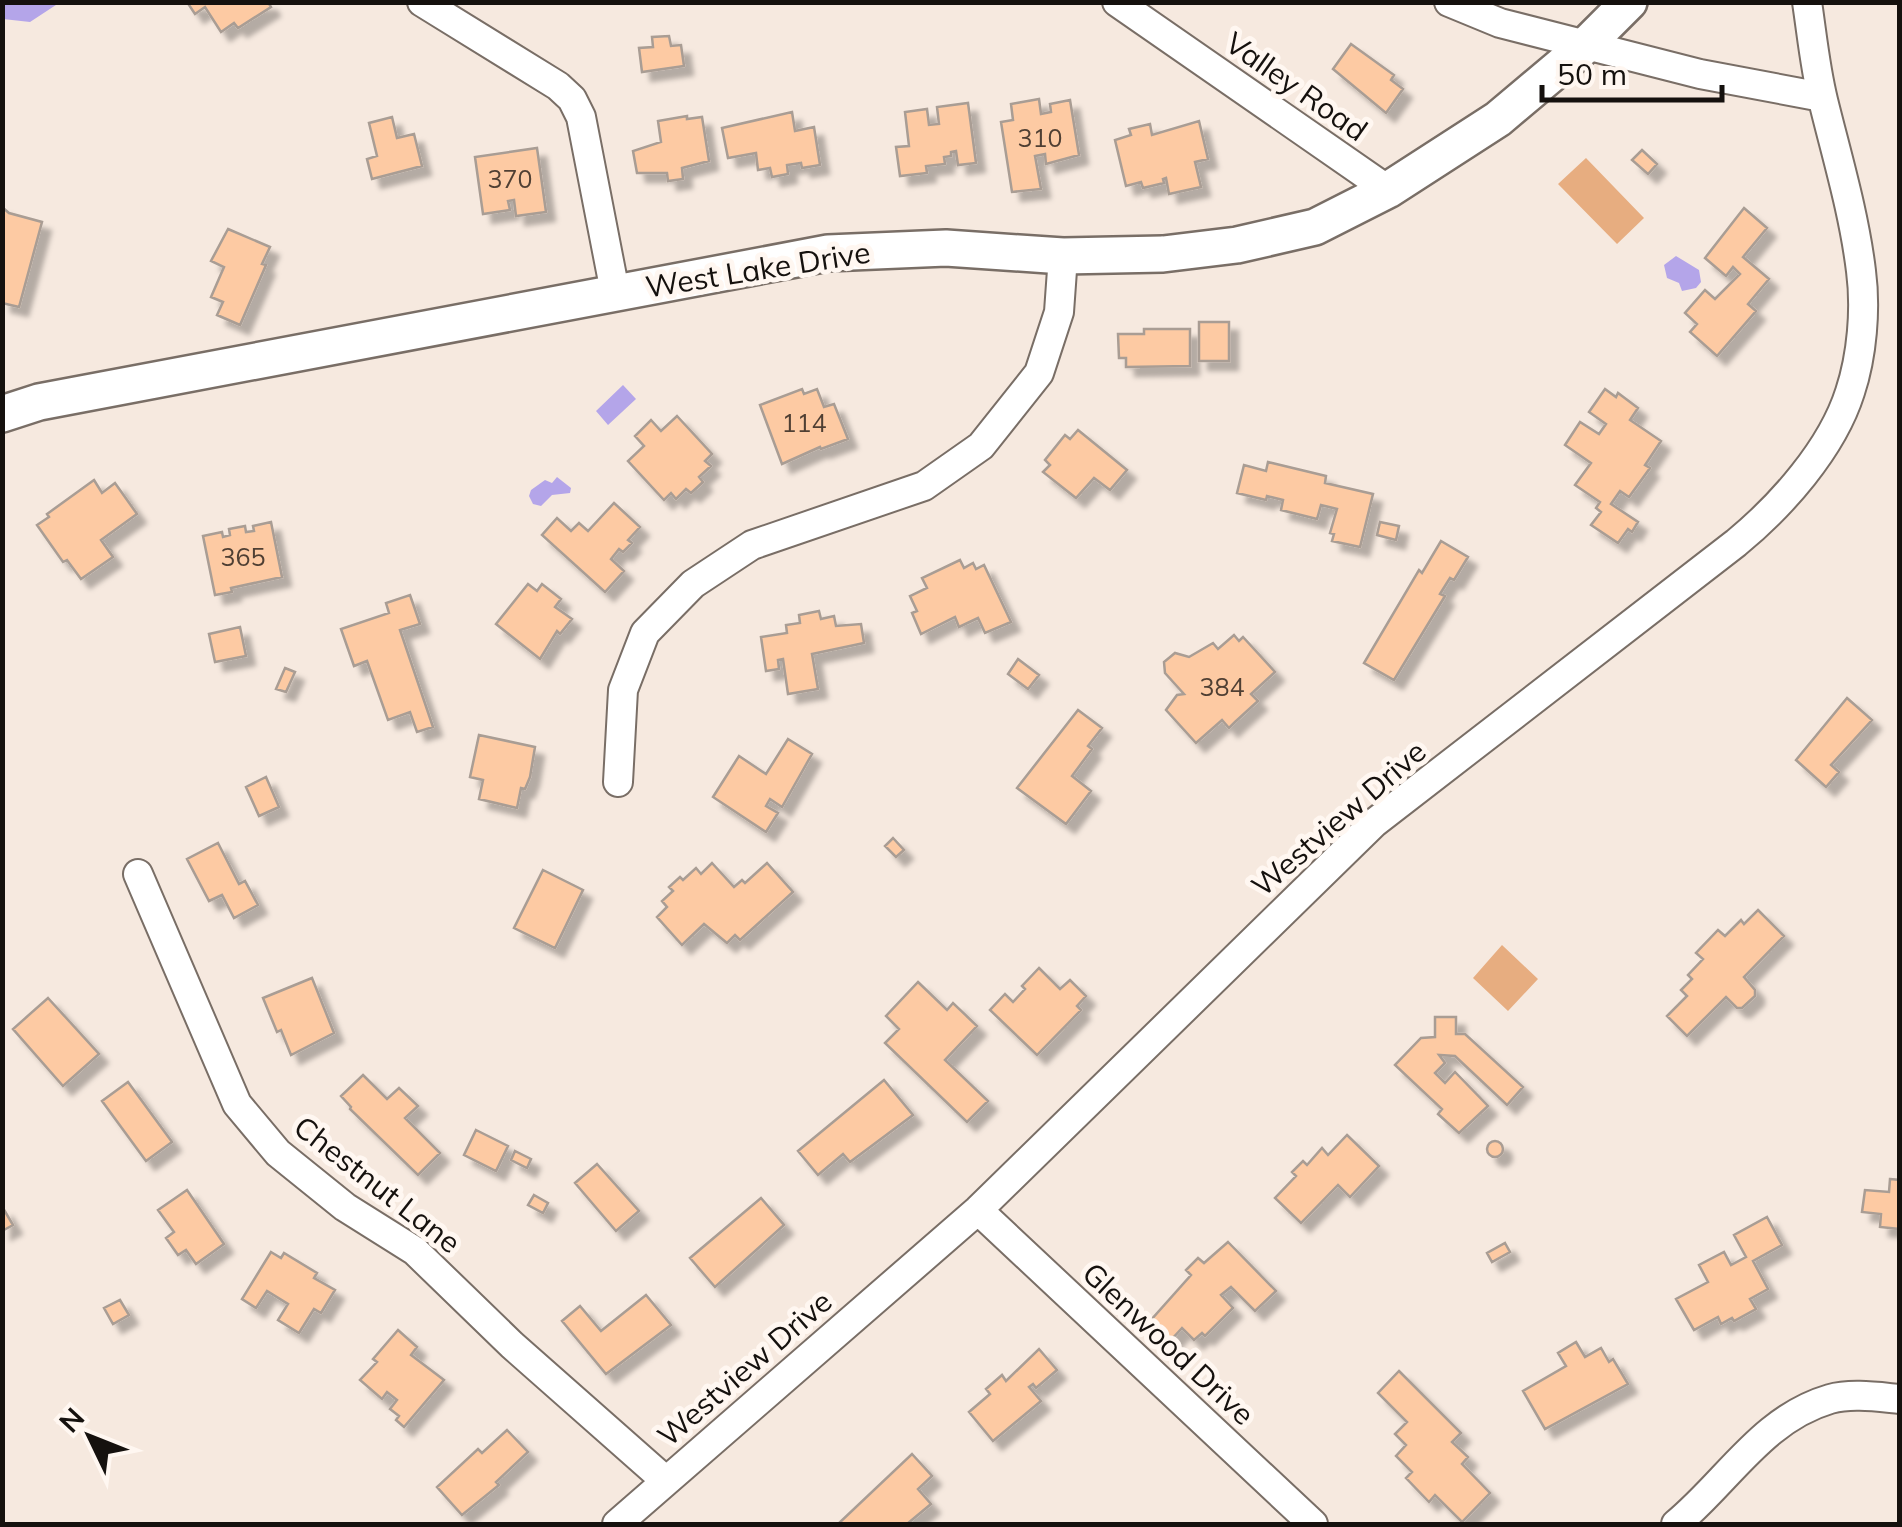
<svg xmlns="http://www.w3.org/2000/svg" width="1902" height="1527" font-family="Mulish,sans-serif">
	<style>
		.green { fill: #e7ad80 }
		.water { fill: #b4a5e9 }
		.building { fill: #fdcaa3; stroke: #a99d94; stroke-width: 2.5; filter: url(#shadow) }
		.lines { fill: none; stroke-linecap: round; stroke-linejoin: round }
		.minor-casing { stroke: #796e66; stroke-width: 32 }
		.major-casing { stroke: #796e66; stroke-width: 40 }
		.minor { stroke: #fff; stroke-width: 28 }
		.major { stroke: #fff; stroke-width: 35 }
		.labels { text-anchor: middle; stroke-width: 10; stroke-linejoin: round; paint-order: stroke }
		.number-label { font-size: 25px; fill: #4f3f33 }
		.street-label { font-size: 30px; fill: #15110e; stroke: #fff7f1 }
	</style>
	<defs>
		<filter id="shadow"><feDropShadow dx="9" dy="9" stdDeviation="2.5" flood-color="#0004"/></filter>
	</defs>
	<rect width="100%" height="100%" fill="#f6e9df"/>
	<path class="green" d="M1586 158 1644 218 1617 244 1558 184Z
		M1502 945 1538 979 1508 1011 1473 978Z"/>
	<path class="water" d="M2 3 3 2 59 3 30 22 3 19Z
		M1676 256 1699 270 1701 282 1696 288 1682 291 1679 283 1667 278 1664 265Z
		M623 385 636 399 608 425 596 411Z
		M557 477 571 488 570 493 552 495 541 506 533 504 529 496 531 490 545 480 552 483Z"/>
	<path class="building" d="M187 2H268L271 7 238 28 234 23 221 32 205 7 195 14Z
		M669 36 671 46 681 45 684 66 642 72 639 48 653 47 652 37Z
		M1351 44 1394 75 1391 80 1403 89 1386 113 1333 69Z
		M1039 99 1041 114 1051 112 1050 104 1070 100 1079 155 1046 164 1045 154 1035 156 1041 189 1012 192 1001 122 1013 120 1011 104Z
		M968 103 976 163 958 165 956 151 951 152V156L944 157 945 164 926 166 927 173 900 176 896 147 909 146 905 112 927 109 929 125 939 124 937 107Z
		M792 112 795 131 814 127 820 165 802 168 801 163 787 165 788 174 772 177 770 168 758 170 756 153 728 158 722 128Z
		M687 116V119L702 117 709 161 682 168 683 179 668 181 667 173H637L633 151 661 142 658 121Z
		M392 117 397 138 414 134 422 166 372 179 367 159 377 156 369 123Z
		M1199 121 1208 159 1195 162 1201 187 1169 194 1166 178 1163 179 1164 183 1143 188 1141 182 1126 186 1115 140 1131 135 1129 129 1150 124 1152 135Z
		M537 148 546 212 516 216 514 200 508 201 510 210 483 214 475 157Z
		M1642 150 1657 164 1648 174 1632 160Z
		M2 207 9 213 42 222 19 307 2 303Z
		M1744 208 1767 228 1743 257 1769 279 1748 304 1756 311 1717 356 1690 332 1697 324 1685 313 1705 290 1715 299 1740 274 1733 267 1726 276 1705 258Z
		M228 229 270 247 262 264 266 265 240 325 217 315 223 302 211 297 224 267 211 261Z
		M1199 322H1229V361H1199Z
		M1144 329H1190V366L1126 367V358H1119L1118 334H1144Z
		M802 389 804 394 817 389 824 407 834 404 848 439 821 449 820 447 782 464 760 405Z
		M1605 389 1616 397 1618 393 1638 408 1630 420 1661 441 1645 465 1650 468 1629 497 1620 491 1611 504 1638 522 1632 532 1628 529 1618 543 1591 525 1601 512 1596 508 1600 502 1575 485 1591 463 1565 445 1580 422 1599 434 1606 424 1589 412Z
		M677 416 712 454 705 461 711 466 699 477 703 482 691 493 686 489 676 499 671 493 664 500 628 461 644 446 635 436 651 420 661 431Z
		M1078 430 1127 470 1110 490 1094 478 1076 498 1043 472 1050 465 1045 460 1065 435 1070 439Z
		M1268 462 1326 476 1325 483 1373 494 1360 547 1332 541 1334 534 1330 533 1337 509 1321 505 1317 519 1281 510 1283 500 1267 496 1266 500 1237 493 1244 465 1266 471Z
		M94 480 102 493 115 483 137 514 101 540 113 557 81 579 67 560 63 562 37 525 49 517 47 514Z
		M614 503 640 527 628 540 632 543 623 552 619 549 611 559 624 571 605 592 542 535 557 518 571 531 579 523 588 531Z
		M271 522 282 577 231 588 232 592 215 595 203 536 222 532 223 537 230 535 229 529 245 526 246 532 254 531 253 526Z
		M1380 522 1399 526 1396 540 1377 535Z
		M1441 541 1468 557 1454 580 1450 578 1440 594 1445 596 1394 680 1364 663 1419 570 1422 573Z
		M960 560 964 568 973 563 976 569 984 565 1011 622 985 633 978 618 959 627 955 617 921 634 912 613 917 611 910 596 927 588 922 578Z
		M528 584 537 591 542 584 561 599 555 607 572 619 560 634 557 631 540 659 496 624Z
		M410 595 420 624 400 630 433 727 417 732 410 712 388 720 367 661 354 666 341 629 389 613 386 603Z
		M819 611 821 619 834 616 836 626 861 624 864 643 812 654 818 689 788 694 783 659 778 660 779 669 766 671 761 637 787 633 786 625 800 623 799 615Z
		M240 627 246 656 215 662 209 634Z
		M1234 635 1239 641 1243 637 1275 672 1251 694 1258 701 1235 722 1229 728 1222 720 1196 743 1166 710 1177 695 1184 694 1165 673 1164 662 1175 653 1189 657 1213 643 1218 649Z
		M1018 659 1039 675 1028 689 1008 674Z
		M285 668 295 672 286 692 276 689Z
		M1847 698 1872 720 1831 765 1839 772 1826 787 1796 760Z
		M1078 710 1102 728 1088 746 1092 749 1072 776 1091 791 1066 824 1017 788Z
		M479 735 535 747 530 777 525 789 521 788 517 808 479 799 483 780 470 777Z
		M788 739 812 754 782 807 770 799 766 806 778 813 766 832 713 797 739 756 766 774Z
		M266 777 279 807 259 816 246 787Z
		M893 838 904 850 896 857 885 846Z
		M218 843 239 884 245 881 258 905 234 918 222 895 209 901 187 859Z
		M712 863 734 887 742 880 745 883 767 863 793 892 740 940 735 935 727 943 704 924 682 945 657 917 667 907 662 901 673 891 669 887 680 877 683 880 696 868 701 874Z
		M543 870 583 890 555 948 514 928Z
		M1758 910 1784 936 1744 977 1755 990V996L1742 1008H1737L1726 997 1687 1036 1667 1016 1687 996 1681 990 1692 979 1688 975 1703 959 1696 953 1718 930 1725 936 1741 920 1744 924Z
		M1039 968 1060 989 1070 980 1086 996 1077 1006 1081 1010 1037 1055 990 1010 1005 994 1013 1002 1025 989 1022 986Z
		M312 978 334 1033 291 1055 281 1030 277 1032 263 998Z
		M918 982 947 1010 953 1003 977 1026 945 1060 988 1101 967 1122 885 1043 899 1029 886 1016Z
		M48 998 99 1054 63 1086 13 1029Z
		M1435 1017H1456V1034H1465L1523 1087 1507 1105 1455 1056 1439 1055 1445 1063 1435 1073 1445 1083 1455 1072 1488 1106 1459 1133 1438 1114 1442 1109 1395 1065 1421 1038 1435 1037Z
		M363 1075 387 1099 399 1088 418 1106 405 1118 440 1153 418 1175 350 1109 351 1107 341 1096Z
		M884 1080 913 1115 850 1162 843 1154 818 1175 798 1151Z
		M128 1082 172 1142 146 1161 102 1101Z
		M476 1130 508 1146 496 1171 464 1155Z
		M1347 1135 1379 1166 1350 1197 1338 1185 1301 1223 1275 1198 1296 1176 1292 1172 1303 1161 1307 1165 1322 1148 1328 1155Z
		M1487 1149a8 8 0 1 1 16 0a8 8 0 1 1-16 0Z
		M515 1151 531 1159 527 1168 511 1160Z
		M597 1164 639 1211 616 1231 575 1183Z
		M1890 1179 1900 1180V1229L1880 1227 1881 1214 1862 1212 1865 1190 1889 1192Z
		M187 1190 224 1244 196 1264 186 1250 178 1255 166 1238 174 1232 158 1210Z
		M534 1195 548 1203 543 1213 528 1205Z
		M761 1198 784 1225 715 1287 690 1258Z
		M3 1208 13 1225 2 1231V1209Z
		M1767 1217 1782 1245 1753 1261 1768 1289 1750 1299 1756 1309 1734 1321 1732 1318 1721 1324 1718 1317 1694 1330 1676 1299 1708 1282 1699 1265 1724 1252 1731 1265 1746 1257 1734 1235Z
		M1228 1242 1276 1291 1255 1311 1231 1287 1221 1295 1233 1308 1205 1336 1202 1333 1194 1340 1182 1328 1171 1340 1151 1320 1191 1275 1186 1270 1198 1258 1204 1263Z
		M1505 1243 1510 1252 1492 1262 1487 1253Z
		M271 1252 281 1258 284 1253 317 1273 314 1278 335 1290 321 1313 314 1309 299 1333 278 1320 288 1304 267 1291 256 1308 242 1299Z
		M646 1295 671 1325 606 1374 562 1321 580 1306 601 1331Z
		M120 1300 129 1315 113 1324 104 1308Z
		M398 1330 417 1347 411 1355 444 1380 404 1427 396 1420 399 1416 390 1409 397 1400 387 1392 382 1399 360 1380 377 1362 373 1359Z
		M1576 1342 1585 1357 1601 1348 1609 1362 1613 1359 1628 1384 1545 1429 1523 1391 1566 1366 1558 1353Z
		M1039 1349 1057 1370 1036 1388 1033 1384 1029 1387 1041 1401 993 1441 969 1412 990 1394 986 1389 1002 1375 1006 1381Z
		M1399 1371 1461 1433 1452 1442 1468 1457 1462 1464 1490 1493 1462 1522 1435 1495 1429 1502 1406 1478 1412 1472 1396 1456 1406 1445 1395 1434 1407 1422 1378 1393Z
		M507 1430 528 1452 496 1482 499 1485 462 1515 437 1487 478 1449 482 1453Z
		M912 1454 932 1476 918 1489 931 1504 907 1524H838Z"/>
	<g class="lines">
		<g class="minor-casing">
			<path id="minor" d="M422 2 558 86 572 99 581 117 615 292
				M1117 2 1388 190
				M1449 2 1500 23 1700 74 1822 97
				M618 782 623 690 645 633 693 584 752 545 924 486 981 446 1039 373 1059 312 1063 256
				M138 874 237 1104 278 1153 345 1207 415 1251 512 1345 666 1481
				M978 1210 1313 1524
				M617 1524 978 1210 1374 823 1736 543C1781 506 1832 449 1850 392 1862 356 1866 309 1861 271 1854 213 1837 157 1823 100 1815 68 1812 35 1807 2
				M1676 1524C1728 1481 1762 1419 1830 1399 1851 1393 1878 1397 1900 1399"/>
		</g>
		<g class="major-casing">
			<path id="major" d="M2 414 39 402 828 253 946 248 1063 256 1163 254 1237 245 1315 227 1388 190 1498 119 1586 45 1629 2"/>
		</g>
		<use href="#minor" class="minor"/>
		<use href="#major" class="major"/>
	</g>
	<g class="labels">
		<g class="number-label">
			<text x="1040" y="147">310</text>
			<text x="510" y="188">370</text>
			<text x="804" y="432">114</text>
			<text x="243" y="566">365</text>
			<text x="1222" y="696">384</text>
		</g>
		<g class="street-label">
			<text transform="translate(1296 87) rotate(35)" y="10">Valley Road</text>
			<text transform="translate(758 270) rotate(-9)" y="10">West Lake Drive</text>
			<text transform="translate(1339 819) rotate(-41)" y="10">Westview Drive</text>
			<text transform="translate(377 1185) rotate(38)" y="10">Chestnut Lane</text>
			<text transform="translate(1168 1344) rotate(43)" y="10">Glenwood Drive</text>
			<text transform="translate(745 1369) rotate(-41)" y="10">Westview Drive</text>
		</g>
	</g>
	<rect width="1902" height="1527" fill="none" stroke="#15110e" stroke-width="10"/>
	<g transform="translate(90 1437) rotate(313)" stroke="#fff7f1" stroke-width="8" paint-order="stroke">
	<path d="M0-8L18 38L0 25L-18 38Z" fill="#15110e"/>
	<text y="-15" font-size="28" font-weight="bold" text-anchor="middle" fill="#15110e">N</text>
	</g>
	<path d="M1542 85v15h180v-15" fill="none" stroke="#15110e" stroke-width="5"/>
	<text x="1557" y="85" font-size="30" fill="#15110e" stroke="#fff7f1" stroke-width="8" paint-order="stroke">50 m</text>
</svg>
